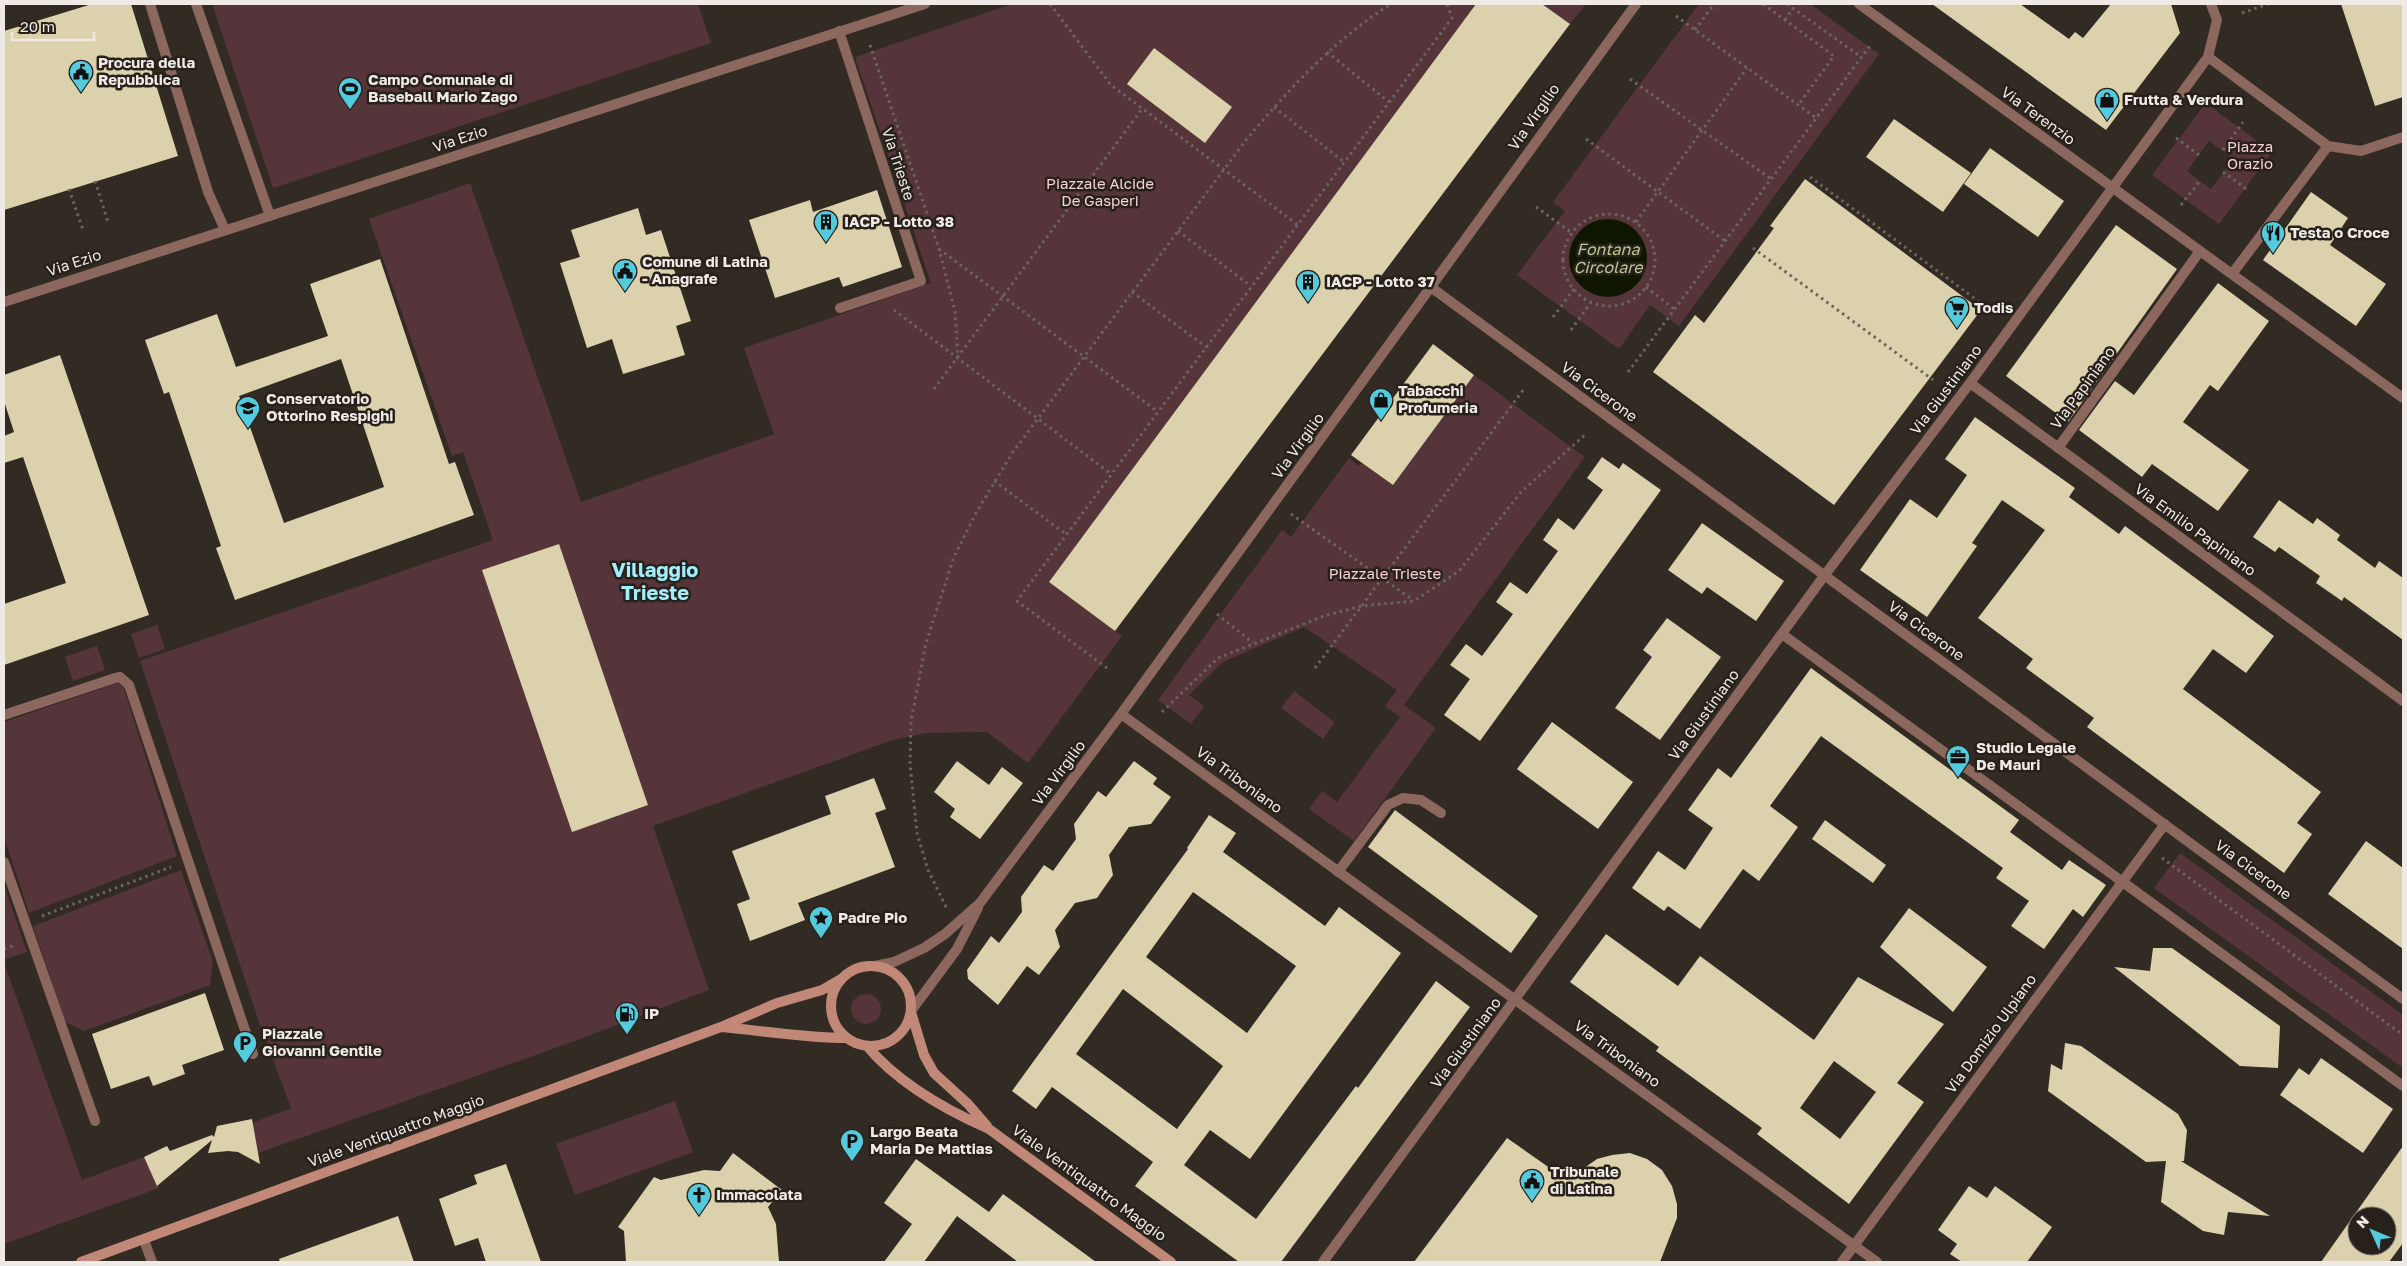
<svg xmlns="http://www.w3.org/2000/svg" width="2407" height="1266" font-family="'Golos Text',sans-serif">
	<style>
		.green { fill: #55343a; fill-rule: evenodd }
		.water { fill: #0f1600 }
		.building { fill: #dbd1ac; fill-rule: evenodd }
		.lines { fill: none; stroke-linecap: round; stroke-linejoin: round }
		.path { stroke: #6c655f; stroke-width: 3; stroke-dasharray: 2.5 4; stroke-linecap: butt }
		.lane { stroke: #8b675d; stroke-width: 10 }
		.street { stroke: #8b675d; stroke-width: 10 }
		.secondary { stroke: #c18877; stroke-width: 10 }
		.labels { text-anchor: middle; stroke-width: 5; stroke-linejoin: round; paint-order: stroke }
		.poi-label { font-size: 15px; font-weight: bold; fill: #efeae5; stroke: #28211b; text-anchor: start }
		.street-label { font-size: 15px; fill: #efeae5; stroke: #28211b }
		.park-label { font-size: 15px; fill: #f9cfd5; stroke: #28211b }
		.water-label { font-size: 16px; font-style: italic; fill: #b5c88f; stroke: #28211b }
		.district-label { font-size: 20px; font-weight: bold; fill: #a0effd; stroke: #28211b }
	</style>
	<rect width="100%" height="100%" fill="#322b24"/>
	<path class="green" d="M212 4H698L711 43 273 188Z
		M1012 4H1476L1049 582 1122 636 1028 763 987 732 926 733 893 740 653 826 709 990 564 1045 258 1153 252 1123 291 1108 259 1022 140 661 493 540 463 452 452 456 369 219 470 183 581 502 774 434 744 348 931 283 855 57Z
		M1542 4H1586L1570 24Z
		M1699 4H1810L1879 54 1679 326 1650 305 1619 349 1517 275 1565 211 1553 202Z
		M2206 103 2272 152 2219 224 2152 175ZM2209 141 2234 159 2211 189 2187 171Z
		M1474 375 1585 457 1404 705 1436 728 1354 841 1309 809 1322 791 1337 802 1400 717 1385 706 1397 690 1304 627 1223 662 1189 695 1204 706 1191 724 1158 700 1282 530 1291 537 1349 458 1359 466 1362 463 1393 485Z
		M157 625 165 649 139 658 131 634Z
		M97 646 105 670 73 681 65 657Z
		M114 684H120L124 689 177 856 29 913 4 837V722Z
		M1294 691 1335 722 1323 739 1281 708Z
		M2180 853 2403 1015V1068L2154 888Z
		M181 870 213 962 210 985 84 1031 65 1022 33 926Z
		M4 885 27 952 4 960Z
		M4 963 82 1180 144 1157 159 1188 4 1244Z
		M851 1009a15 15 0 1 1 30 0a15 15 0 1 1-30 0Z
		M675 1101 693 1152 575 1195 556 1144Z"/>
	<path class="water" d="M1569 258a39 39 0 1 1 78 0a39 39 0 1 1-78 0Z"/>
	<path class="building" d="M92 4H131L178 156 4 210V31Z
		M1476 4H1542L1570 24 1115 631 1049 582Z
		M1932 4H2020L2069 39 2075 32 2083 38 2111 4H2171L2180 33 2106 130Z
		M2341 4H2403V97L2375 106Z
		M1154 48 1232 107 1205 143 1127 84Z
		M1894 119 1971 173 1943 212 1866 157Z
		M1990 148 2064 201 2038 237 1964 184Z
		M1805 179 1981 310 1834 505 1653 372 1695 315 1704 323 1774 228 1770 226Z
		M877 190 902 267 843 287 839 277 775 298 749 220 810 200 813 212Z
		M2311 192 2348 218 2330 245 2386 284 2356 326 2263 260Z
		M638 208 646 235 661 230 691 321 676 326 685 355 623 374 612 339 587 348 560 263 580 257 571 230Z
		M2116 225 2177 269 2068 422 2006 376Z
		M380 259 449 464 455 462 474 515 235 600 216 548 221 546 169 392 164 394 145 340 217 314 236 367 266 357 328 336 310 284ZM341 359 384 487 284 523 239 396Z
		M2218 283 2269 321 2218 391 2210 385 2183 422 2249 470 2218 511 2152 464 2142 477 2079 430 2115 381 2134 395Z
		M1433 344 1474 375 1393 485 1351 455Z
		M60 355 149 615 4 665V604L66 583 23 457 4 463V436L14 432 4 401V375Z
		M1975 417 2075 488 2069 497 2119 534 2125 526 2274 636 2246 673 2213 649 2183 689 2321 792 2297 823 2312 834 2284 873 2087 727 2094 718 2026 668 2033 659 1978 618 2045 530 2002 500 1972 543 1977 546 1927 617 1860 570 1910 499 1937 518 1967 475 1945 459Z
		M1602 457 1619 469 1623 463 1661 490 1480 741 1444 715 1470 679 1450 665 1466 644 1482 656 1513 614 1496 602 1510 582 1527 594 1558 551 1543 540 1558 518 1574 530 1603 490 1587 478Z
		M2279 500 2313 524 2317 518 2340 535 2337 540 2375 568 2379 561 2403 578V640L2344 597 2342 601 2316 583 2320 576 2279 547 2275 552 2253 537Z
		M1702 523 1784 581 1756 621 1707 587 1702 594 1668 570Z
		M559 544 648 805 572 832 482 570Z
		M1667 618 1721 657 1660 740 1615 708 1652 657 1643 650Z
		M1811 668 2019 820 2010 832 2062 870 2069 860 2106 885 2083 917 2073 909 2044 949 2011 926 2029 901 1996 878 2003 868 1821 736 1770 806 1798 827 1759 881 1743 869 1700 929 1668 906 1664 911 1632 888 1658 851 1685 870 1713 828 1688 810 1718 768 1731 778Z
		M1552 722 1633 782 1598 829 1517 769Z
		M957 761 989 785 1002 767 1023 783 980 839 950 817 955 809 934 792Z
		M1134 761 1157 778 1153 784 1171 797 1151 824 1129 827 1109 855 1113 875 1097 898 1075 903 1055 930 1060 947 1039 975 1027 966 998 1005 968 979 967 970 991 936 999 943 1022 912 1021 897 1044 865 1053 871 1076 839 1074 824 1098 791 1106 797Z
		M874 778 886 809 875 813 895 867 798 903 805 920 750 941 737 904 750 899 732 851 831 814 825 796Z
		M1395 810 1538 916 1511 953 1368 847Z
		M1209 815 1236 833 1223 852 1325 926 1339 907 1401 953 1250 1159 1210 1130 1184 1165 1256 1219 1356 1086 1358 1088 1436 981 1470 1007 1281 1262H1239L1135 1186 1153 1162 1052 1087 1036 1109 1012 1091 1188 849 1187 848ZM1193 892 1296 966 1247 1033 1146 957ZM1123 989 1223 1066 1177 1129 1076 1054Z
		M1825 820 1886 865 1873 883 1812 839Z
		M2366 841 2403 868V949L2328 894Z
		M1909 908 1987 967 1953 1012 1880 947Z
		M1606 934 1678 986 1700 956 1814 1040 1858 977 1944 1024 1897 1083 1924 1102 1849 1204 1757 1134 1762 1128 1656 1051 1659 1047 1570 982ZM1834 1061 1876 1092 1840 1139 1800 1108Z
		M2153 948H2172L2280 1026 2278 1068 2240 1066 2114 967 2150 971Z
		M205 993 224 1050 182 1065 185 1074 153 1086 149 1076 111 1089 92 1034Z
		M2065 1043 2081 1046 2178 1114 2187 1130 2184 1161H2181L2270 1216 2228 1212 2224 1235 2203 1231 2161 1202 2166 1161 2146 1162 2048 1091 2051 1064 2062 1070Z
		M2321 1058 2393 1109 2363 1153 2280 1095 2299 1068 2309 1075Z
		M252 1119 260 1164 238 1152 228 1151 208 1153 212 1140 157 1186 144 1157 167 1146 170 1151 212 1135 214 1137 217 1126Z
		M1507 1138 1567 1180 1597 1159 1612 1155 1630 1153 1647 1159 1662 1170 1672 1186 1677 1204V1218L1660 1262H1414Z
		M2403 1146V1243L2389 1262H2321ZM2357 1216H2387V1246H2357Z
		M733 1153 782 1190 768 1207 776 1224 779 1262H626L624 1231 618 1227 654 1177 661 1180 704 1170 720 1171Z
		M916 1159 989 1212 1003 1194 1096 1262H1018L957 1216 924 1262H884L912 1224 884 1203Z
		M506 1164 541 1262H486L478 1238 455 1246 439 1199 477 1184 474 1175Z
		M1969 1186 1987 1198 1995 1186 2052 1227 2027 1262H1962L1950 1254 1957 1244 1938 1230Z
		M398 1216 414 1262H280L279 1259Z"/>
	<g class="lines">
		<path class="path" d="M1050 4 1111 85 1298 225
			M1763 4 1834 56 1798 105
			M1787 4 1861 57
			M2242 13 2268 4
			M1676 16 1816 118
			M1785 20 1793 8
			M1695 30 1714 4
			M870 45 939 249 955 311 958 358
			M1327 52 1389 102
			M1630 79 1771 179
			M1274 107 1344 162
			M2176 138 2199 155
			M1586 139 1725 241
			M2223 150 2243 122
			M2223 172 2249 191
			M1810 177 1989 309
			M95 181 108 222
			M69 189 83 230
			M2181 205 2200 181
			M1536 207 1572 233
			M1563 260a46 46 0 1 1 92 0a46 46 0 1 1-92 0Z
			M1636 222 1747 68
			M1178 231 1251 286
			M1753 248 1936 382
			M939 249 1157 411
			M1646 287 1674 309
			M1132 292 1206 347
			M894 310 1111 474
			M1553 317 1574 289
			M1571 330 1591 302
			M1628 372 1872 43
			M934 389 1142 109
			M994 481 1066 534
			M1291 514 1413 600
			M1217 614 1253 643
			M1107 668 1017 601 1452 18 1447 4
			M1315 668 1524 389
			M1162 712 1218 658 1324 616 1362 606 1414 601 1459 571 1521 492 1586 434
			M2162 858 2403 1035
			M946 907 928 870 917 833 910 764 911 721 926 643 954 557 977 511 1013 452 1246 140C1289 89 1335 39 1391 4
			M42 916 171 867
			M4 949 15 945"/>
		<path class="lane" d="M150 4 208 192 225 230
			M196 4 270 216
			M2058 448 2200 251
			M4 715 115 678 120 677 129 685 253 1054
			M4 862 95 1121
			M1338 872 1388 805 1403 798 1421 800 1441 813"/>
		<path class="street" d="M1859 4 2403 398
			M839 31 921 281 840 308
			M2208 57 2217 20 2211 4
			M2328 146 2361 151 2403 137
			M1432 288 2403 999
			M4 302 925 4
			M1970 383 2403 701
			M1782 634 2403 1086
			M1121 714 1877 1262
			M875 966 894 962 924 948 945 934 980 903 1121 714 1636 4
			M911 1011 957 949 978 908
			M144 1240 152 1262
			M1323 1262 1824 576 1970 383 2208 57 2328 146 2232 274
			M1842 1262 2165 824"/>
		<path class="secondary" d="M831 1006a40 40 0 1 1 80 0a40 40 0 1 1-80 0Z
			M911 1012 924 1055 934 1073 968 1104 987 1126
			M722 1027C764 1031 806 1038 847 1038
			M867 1046C897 1082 946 1110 989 1129L1171 1262
			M81 1262 721 1027 777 1003 822 990 841 979"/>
	</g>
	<defs>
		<g id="civic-pin" transform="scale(1.25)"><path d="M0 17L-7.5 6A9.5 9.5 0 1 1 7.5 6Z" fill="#54cadd" stroke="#28211b"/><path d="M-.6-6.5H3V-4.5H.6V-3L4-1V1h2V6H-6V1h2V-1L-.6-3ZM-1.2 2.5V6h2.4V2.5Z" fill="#111"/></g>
		<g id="stadium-pin" transform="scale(1.25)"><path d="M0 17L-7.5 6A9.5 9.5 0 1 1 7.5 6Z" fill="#54cadd" stroke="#28211b"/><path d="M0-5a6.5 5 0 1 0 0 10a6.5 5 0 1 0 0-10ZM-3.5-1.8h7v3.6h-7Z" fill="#111"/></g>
		<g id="shop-pin" transform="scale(1.25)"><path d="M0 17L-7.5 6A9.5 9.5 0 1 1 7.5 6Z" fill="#54cadd" stroke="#28211b"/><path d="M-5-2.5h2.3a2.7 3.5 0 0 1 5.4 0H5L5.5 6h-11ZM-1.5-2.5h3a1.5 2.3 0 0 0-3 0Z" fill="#111"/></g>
		<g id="building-pin" transform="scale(1.25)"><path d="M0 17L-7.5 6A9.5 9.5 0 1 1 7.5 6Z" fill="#54cadd" stroke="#28211b"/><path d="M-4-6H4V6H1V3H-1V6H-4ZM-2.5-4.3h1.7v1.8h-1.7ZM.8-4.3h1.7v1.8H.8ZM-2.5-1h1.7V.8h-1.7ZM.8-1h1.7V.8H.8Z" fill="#111"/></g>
		<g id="restaurant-pin" transform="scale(1.25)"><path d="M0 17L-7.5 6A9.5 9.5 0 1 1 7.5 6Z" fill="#54cadd" stroke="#28211b"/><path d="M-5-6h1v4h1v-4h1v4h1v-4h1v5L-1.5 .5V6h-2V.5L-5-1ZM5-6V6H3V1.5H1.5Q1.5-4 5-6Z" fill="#111"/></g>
		<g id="supermarket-pin" transform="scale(1.25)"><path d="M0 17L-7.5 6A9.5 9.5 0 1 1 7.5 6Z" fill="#54cadd" stroke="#28211b"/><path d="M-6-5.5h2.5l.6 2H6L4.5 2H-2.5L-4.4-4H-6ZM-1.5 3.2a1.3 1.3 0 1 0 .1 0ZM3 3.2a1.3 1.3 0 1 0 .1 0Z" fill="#111"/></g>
		<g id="school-pin" transform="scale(1.25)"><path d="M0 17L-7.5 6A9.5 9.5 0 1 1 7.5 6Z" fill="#54cadd" stroke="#28211b"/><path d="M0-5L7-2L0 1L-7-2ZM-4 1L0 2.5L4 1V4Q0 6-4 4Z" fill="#111"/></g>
		<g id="office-pin" transform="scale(1.25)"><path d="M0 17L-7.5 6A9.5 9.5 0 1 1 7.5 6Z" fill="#54cadd" stroke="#28211b"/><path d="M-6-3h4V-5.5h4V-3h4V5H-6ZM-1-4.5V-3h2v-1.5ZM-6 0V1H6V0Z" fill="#111"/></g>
		<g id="sight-pin" transform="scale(1.25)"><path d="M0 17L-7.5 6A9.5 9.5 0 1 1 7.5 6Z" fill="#54cadd" stroke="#28211b"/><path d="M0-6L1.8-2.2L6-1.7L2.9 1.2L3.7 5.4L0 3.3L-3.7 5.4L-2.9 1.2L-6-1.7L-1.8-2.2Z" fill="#111"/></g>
		<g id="fuel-pin" transform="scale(1.25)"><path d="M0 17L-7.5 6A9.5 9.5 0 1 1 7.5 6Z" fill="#54cadd" stroke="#28211b"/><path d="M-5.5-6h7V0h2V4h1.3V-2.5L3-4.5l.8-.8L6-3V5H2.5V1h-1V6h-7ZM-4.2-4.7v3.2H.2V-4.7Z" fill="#111"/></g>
		<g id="parking-pin" transform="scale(1.25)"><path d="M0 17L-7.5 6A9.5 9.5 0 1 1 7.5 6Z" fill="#54cadd" stroke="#28211b"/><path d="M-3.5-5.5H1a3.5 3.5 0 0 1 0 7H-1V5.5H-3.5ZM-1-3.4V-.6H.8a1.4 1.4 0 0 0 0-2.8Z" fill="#111"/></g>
		<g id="church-pin" transform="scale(1.25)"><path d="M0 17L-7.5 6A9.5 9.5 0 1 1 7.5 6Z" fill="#54cadd" stroke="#28211b"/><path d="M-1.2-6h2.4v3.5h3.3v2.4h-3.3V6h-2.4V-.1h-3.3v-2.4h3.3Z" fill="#111"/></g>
	</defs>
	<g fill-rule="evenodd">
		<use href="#civic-pin" x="81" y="72"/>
		<use href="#stadium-pin" x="350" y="89"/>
		<use href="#shop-pin" x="2107" y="100"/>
		<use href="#building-pin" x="826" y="222"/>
		<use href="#restaurant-pin" x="2273" y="233"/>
		<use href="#civic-pin" x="625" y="271"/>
		<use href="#building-pin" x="1308" y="282"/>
		<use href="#supermarket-pin" x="1957" y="308"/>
		<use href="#shop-pin" x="1381" y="400"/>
		<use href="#school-pin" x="248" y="408"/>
		<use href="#office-pin" x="1958" y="757"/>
		<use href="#sight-pin" x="821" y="918"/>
		<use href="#fuel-pin" x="627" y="1014"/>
		<use href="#parking-pin" x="245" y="1043"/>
		<use href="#parking-pin" x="852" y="1141"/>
		<use href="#civic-pin" x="1532" y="1181"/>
		<use href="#church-pin" x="699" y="1195"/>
	</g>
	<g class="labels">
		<g class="poi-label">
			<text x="98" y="68">Procura della<tspan x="98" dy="17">Repubblica</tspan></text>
			<text x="368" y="85">Campo Comunale di<tspan x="368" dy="17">Baseball Mario Zago</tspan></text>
			<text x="2124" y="105">Frutta &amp; Verdura</text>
			<text x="844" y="227">IACP - Lotto 38</text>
			<text x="2290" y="238">Testa o Croce</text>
			<text x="642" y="267">Comune di Latina<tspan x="642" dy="17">- Anagrafe</tspan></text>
			<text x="1326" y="287">IACP - Lotto 37</text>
			<text x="1974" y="313">Todis</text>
			<text x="1398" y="396">Tabacchi<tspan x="1398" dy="17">Profumeria</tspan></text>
			<text x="266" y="404">Conservatorio<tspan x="266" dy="17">Ottorino Respighi</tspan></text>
			<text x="1976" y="753">Studio Legale<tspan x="1976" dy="17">De Mauri</tspan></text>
			<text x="838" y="923">Padre Pio</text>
			<text x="644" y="1019">IP</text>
			<text x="262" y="1039">Piazzale<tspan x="262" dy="17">Giovanni Gentile</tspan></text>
			<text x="870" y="1137">Largo Beata<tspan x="870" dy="17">Maria De Mattias</tspan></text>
			<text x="1550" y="1177">Tribunale<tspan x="1550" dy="17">di Latina</tspan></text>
			<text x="716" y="1200">Immacolata</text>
		</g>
		<g class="street-label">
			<text transform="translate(2038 116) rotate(36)" y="5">Via Terenzio</text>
			<text transform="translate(1534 117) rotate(-55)" y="5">Via Virgilio</text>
			<text transform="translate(460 139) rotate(-18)" y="5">Via Ezio</text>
			<text transform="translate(898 164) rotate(72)" y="5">Via Trieste</text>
			<text transform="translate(74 263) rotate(-18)" y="5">Via Ezio</text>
			<text transform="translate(2083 388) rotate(-54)" y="5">Via Papiniano</text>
			<text transform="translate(1946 390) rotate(-53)" y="5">Via Giustiniano</text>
			<text transform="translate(1599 392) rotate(36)" y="5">Via Cicerone</text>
			<text transform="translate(1298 446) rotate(-54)" y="5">Via Virgilio</text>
			<text transform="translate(2195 530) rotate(36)" y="5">Via Emilio Papiniano</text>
			<text transform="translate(1926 631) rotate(36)" y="5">Via Cicerone</text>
			<text transform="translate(1704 715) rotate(-54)" y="5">Via Giustiniano</text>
			<text transform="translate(1059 773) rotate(-53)" y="5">Via Virgilio</text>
			<text transform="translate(1239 780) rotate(36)" y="5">Via Triboniano</text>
			<text transform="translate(2253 870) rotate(36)" y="5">Via Cicerone</text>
			<text transform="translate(1991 1034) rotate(-54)" y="5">Via Domizio Ulpiano</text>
			<text transform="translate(1466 1043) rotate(-54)" y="5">Via Giustiniano</text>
			<text transform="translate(1617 1054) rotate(36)" y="5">Via Triboniano</text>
			<text transform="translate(396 1131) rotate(-20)" y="5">Viale Ventiquattro Maggio</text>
			<text transform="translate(1089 1183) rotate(36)" y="5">Viale Ventiquattro Maggio</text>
		</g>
		<g class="park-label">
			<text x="2250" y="152">Piazza<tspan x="2250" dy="17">Orazio</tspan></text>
			<text x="1100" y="189">Piazzale Alcide<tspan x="1100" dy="17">De Gasperi</tspan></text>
			<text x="1385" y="579">Piazzale Trieste</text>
		</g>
		<g class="water-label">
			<text x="1608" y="255">Fontana<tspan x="1608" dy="18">Circolare</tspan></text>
		</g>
		<g class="district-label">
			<text x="655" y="577">Villaggio<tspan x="655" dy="23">Trieste</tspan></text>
		</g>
	</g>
	<rect width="2407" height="1266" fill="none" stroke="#efeae5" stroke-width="10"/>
	<g transform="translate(2372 1231) rotate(314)"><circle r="24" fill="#28211b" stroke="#78716c"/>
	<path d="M0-4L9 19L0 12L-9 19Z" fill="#54cadd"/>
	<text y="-8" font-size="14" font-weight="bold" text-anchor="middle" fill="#efeae5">N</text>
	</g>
	<path d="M12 32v8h82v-8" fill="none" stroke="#efeae5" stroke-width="2.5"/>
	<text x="20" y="32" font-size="15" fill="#efeae5" stroke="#28211b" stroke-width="4" paint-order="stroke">20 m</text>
</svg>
